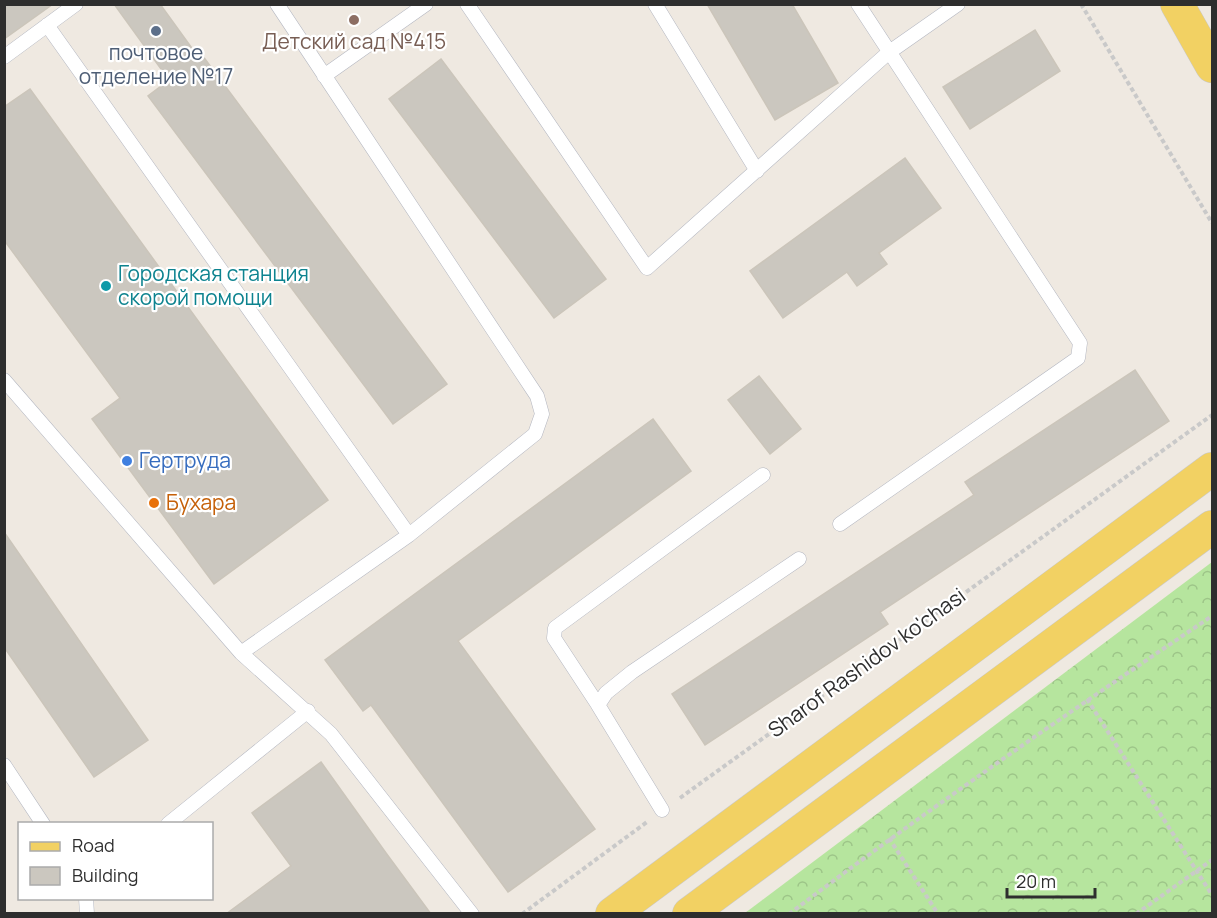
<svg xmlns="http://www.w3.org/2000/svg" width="1217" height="918" font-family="Manrope,sans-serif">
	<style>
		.forest { fill: url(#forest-crowns) }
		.building { fill: #cbc7bf; stroke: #cbc5ba; stroke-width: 1.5 }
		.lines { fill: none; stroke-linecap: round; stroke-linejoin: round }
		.service-casing { stroke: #b4b7c1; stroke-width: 15 }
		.primary-casing { stroke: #c9c9c9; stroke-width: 34 }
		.path { stroke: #c9c9c9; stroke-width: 4; stroke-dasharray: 4.5 3; stroke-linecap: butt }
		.service { stroke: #fff; stroke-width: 14 }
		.primary { stroke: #f2d163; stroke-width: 33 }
		.education-dot { fill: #8d6e63; stroke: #fff; stroke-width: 2 }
		.service-dot { fill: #5c6f8a; stroke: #fff; stroke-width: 2 }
		.culture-dot { fill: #0f9aa8; stroke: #fff; stroke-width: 2 }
		.shop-dot { fill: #3f7fe0; stroke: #fff; stroke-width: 2 }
		.food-dot { fill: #e8710a; stroke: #fff; stroke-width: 2 }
		.labels { text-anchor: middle; stroke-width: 4.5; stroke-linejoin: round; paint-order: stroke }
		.education-label { font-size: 21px; fill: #785e54; stroke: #fff }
		.service-label { font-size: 21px; fill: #4e5e75; stroke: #fff }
		.culture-label { font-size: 21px; fill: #0d838f; stroke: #fff; text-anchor: start }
		.shop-label { font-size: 21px; fill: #366cbe; stroke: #fff; text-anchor: start }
		.food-label { font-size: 21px; fill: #c56008; stroke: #fff; text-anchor: start }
		.street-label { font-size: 21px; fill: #2e2e2e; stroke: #fff }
	</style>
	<defs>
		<pattern id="forest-crowns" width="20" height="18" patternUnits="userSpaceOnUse" patternTransform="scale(1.5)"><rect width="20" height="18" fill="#b6e59e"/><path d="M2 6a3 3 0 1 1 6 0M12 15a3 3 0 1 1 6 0" fill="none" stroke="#9dc588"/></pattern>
	</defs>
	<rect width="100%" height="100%" fill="#efe9e1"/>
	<path class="forest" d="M1212 562V913H745Z"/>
	<path class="building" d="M4 4H53L4 39Z
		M114 4H160L199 58 202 55 447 384 393 424 148 96 169 80Z
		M707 4H792L838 83 775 120Z
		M1035 30 1060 71 970 129 943 87Z
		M441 59 606 279 554 318 389 99Z
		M30 89 328 500 214 584 92 419 120 398 4 240V107Z
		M905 158 941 208 879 253 887 264 857 286 847 272 783 318 750 271Z
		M1135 370 1169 421 880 612 888 624 705 745 672 694 974 495 965 482Z
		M759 376 801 429 770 454 728 400Z
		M653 419 691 471 458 641 595 829 508 892 371 705 363 711 325 660Z
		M4 532 148 740 94 777 4 647Z
		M321 762 386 853 431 914H226L291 866 252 813Z"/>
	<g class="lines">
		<g class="service-casing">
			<path id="service" d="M467 4 647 268 888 53 958 4
				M655 4 757 171
				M47 25 409 535
				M4 57 76 4
				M324 76 426 4
				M4 380 241 653 331 734 472 914
				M840 524 1078 358 1080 343 858 4
				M241 653 409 535 535 434 542 414 537 396 277 4
				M598 705 554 638 555 628 763 475
				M4 765 43 824
				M662 810 598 705 606 693 632 672 799 559
				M168 824 308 711
				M86 898 87 914"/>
		</g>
		<g class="primary-casing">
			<path id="primary" d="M1177 4 1212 66
				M612 914 1212 469
				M689 914 1212 527"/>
		</g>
		<path class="path" d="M1081 4 1212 223
			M1087 699 1212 895
			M680 798 1212 415
			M889 838 938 914
			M522 914 647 822
			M789 914C927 810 1069 712 1212 616
			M1136 914 1212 860"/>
		<use href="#service" class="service"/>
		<use href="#primary" class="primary"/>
	</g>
	<circle class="education-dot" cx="354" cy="20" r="6"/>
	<circle class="service-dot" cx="156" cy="31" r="6"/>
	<circle class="culture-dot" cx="106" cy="286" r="6"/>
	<circle class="shop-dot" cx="127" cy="461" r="6"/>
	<circle class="food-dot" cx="154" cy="503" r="6"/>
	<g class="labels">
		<g class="education-label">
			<text x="354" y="49">Детский сад №415</text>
		</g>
		<g class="service-label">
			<text x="156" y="60">почтовое<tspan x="156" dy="24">отделение №17</tspan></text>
		</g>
		<g class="culture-label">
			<text x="118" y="281">Городская станция<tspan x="118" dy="24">скорой помощи</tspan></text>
		</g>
		<g class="shop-label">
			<text x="139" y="468">Гертруда</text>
		</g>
		<g class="food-label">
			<text x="166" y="510">Бухара</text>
		</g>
		<g class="street-label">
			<text transform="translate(867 663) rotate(-36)" y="7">Sharof Rashidov ko'chasi</text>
		</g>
	</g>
	<rect width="1217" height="918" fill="none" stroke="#2e2e2e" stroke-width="12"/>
	<rect x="18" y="822" width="195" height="78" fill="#ffffff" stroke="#ababab" stroke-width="1.5"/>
	<rect x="30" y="842" width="30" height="9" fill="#f2d163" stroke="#ababab" stroke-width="1.5"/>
	<text x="72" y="852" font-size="18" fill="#2e2e2e">Road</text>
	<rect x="30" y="867" width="30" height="18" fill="#cbc7bf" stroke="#ababab" stroke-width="1.5"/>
	<text x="72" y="882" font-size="18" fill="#2e2e2e">Building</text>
	<path d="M1007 888v9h88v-9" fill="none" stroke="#2e2e2e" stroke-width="3"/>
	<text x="1016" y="888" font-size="18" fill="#2e2e2e" stroke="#ffffff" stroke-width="4.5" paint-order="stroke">20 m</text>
</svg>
